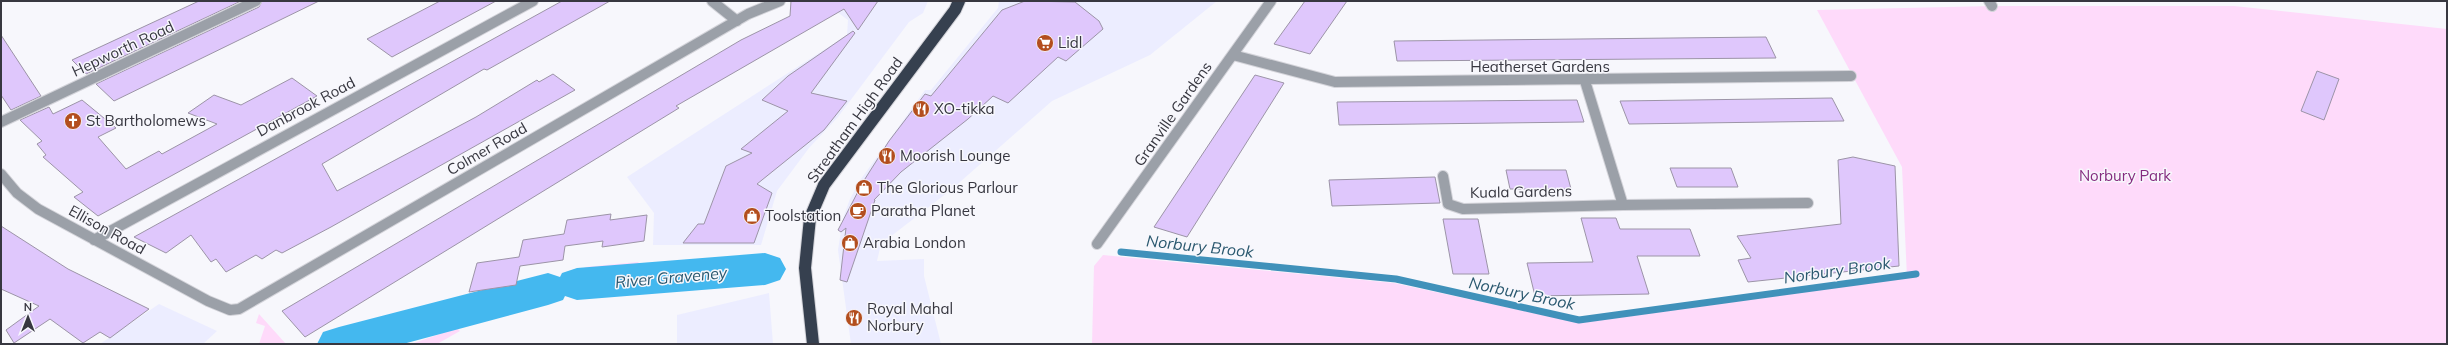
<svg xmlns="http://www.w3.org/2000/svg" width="2448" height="345" font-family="Mulish,sans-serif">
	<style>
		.built { fill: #ecedff }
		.green { fill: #fedafa }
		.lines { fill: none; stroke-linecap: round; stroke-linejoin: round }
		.stream { stroke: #4091ba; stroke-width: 7 }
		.river { fill: #44b8ef; fill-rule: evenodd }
		.building { fill: #dfc7fc; stroke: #9c94a7 }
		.street-casing { stroke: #d4d4da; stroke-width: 12 }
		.highway-casing { stroke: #d4d4da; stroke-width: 14 }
		.street { stroke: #9ba0a8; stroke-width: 10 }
		.highway { stroke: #36404f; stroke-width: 12 }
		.labels { text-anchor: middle; stroke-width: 3; stroke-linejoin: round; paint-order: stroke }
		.poi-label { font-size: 15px; fill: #373740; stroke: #f7f7fc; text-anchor: start }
		.street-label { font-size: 15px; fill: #373740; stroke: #f7f7fc }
		.park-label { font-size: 15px; fill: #842b7f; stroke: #f7f7fc }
		.water-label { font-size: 16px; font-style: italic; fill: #2a586f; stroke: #f7f7fc }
	</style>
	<rect width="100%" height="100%" fill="#f7f7fc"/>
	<path class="built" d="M822 1H928L923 13 909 22 838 117 809 148 777 191 761 245H653L654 213 627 177 847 35 848 20Z
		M999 1H1217L1150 55 1052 101 952 189 881 244 877 261 924 259V276L941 344H851L838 250 843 218 850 199 861 179 925 90H931L998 8Z
		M769 293 773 344H677V315Z
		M159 304 217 331 203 344H100Z"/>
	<path class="green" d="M1992 6H2234L2447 29V344H1092L1094 266 1103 255 1394 283 1580 323 1907 278 1902 167 1817 10Z
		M638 262 651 275 580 282 585 267Z
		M550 293 545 305 513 308 485 314 411 333 392 344H355Z
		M259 314 286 344H259L265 326 256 323Z
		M457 328 460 331 437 344H411Z"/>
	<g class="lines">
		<path class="stream" d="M1121 252 1396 279 1579 320 1916 274"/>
		<path class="river" d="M765 253 780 258 786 269 780 280 765 285 577 300 565 296 563 300 548 305 403 344H317L323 332 339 327 548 273 560 277 562 273 577 268Z"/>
	</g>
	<path class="building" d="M199 1H241L86 74 72 60Z
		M262 1H319L114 101 96 84 259 7Z
		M440 1H496L392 57 367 39Z
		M562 1H610L487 70 484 69 322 164 337 191 476 117 537 80 539 82 553 74 575 90 331 227 282 253 276 250 262 259 256 255 226 272 216 259 211 262 191 235 166 253 134 237Z
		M791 1H878L858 30 844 9 676 106 679 108 305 337 282 311 741 40 790 16Z
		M1025 1 1075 2 1099 21 1103 29 1066 61 1058 57 1008 103 993 96 968 119 901 172 874 200H875L847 282 840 280 846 228 841 232 838 230 863 182 889 141 925 94 931 96 1002 10Z
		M1305 1H1347L1310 54 1274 44Z
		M853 31 855 33 811 93 847 101 824 130 757 184 772 193 754 243H683L698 224H704L726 166 752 153 741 149 788 111 762 100 788 76Z
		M1 35 41 96 11 110 1 95Z
		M1766 37 1776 58 1397 61 1394 41Z
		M2317 71 2339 79 2324 120 2301 111Z
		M1255 75 1284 83 1187 237 1154 227Z
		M292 78 317 96 98 216 74 197 83 192 43 157 46 155 37 144 42 141 20 120 49 107 53 114 82 100 116 128 98 137 126 169 159 151 162 154 217 124 188 113 214 95 241 105Z
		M1832 98 1844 121 1629 124 1620 101Z
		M1577 100 1584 122 1339 125 1337 102Z
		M1853 157 1895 166 1899 266 1748 282 1738 260 1751 258 1737 236 1841 224 1838 160Z
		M1670 168H1731L1738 187H1677Z
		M1506 170H1566L1571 189H1510Z
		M1435 177 1440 203 1332 206 1329 180Z
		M611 214 610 220 647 215 644 241 602 247 603 241 565 246 563 260 520 266 516 285 469 292 477 263 519 257 523 240 564 234 567 220Z
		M1581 218H1616L1620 229H1690L1700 256H1637L1649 294 1535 296 1527 263 1593 262Z
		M1443 219H1478L1489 274H1453Z
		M1 226 68 269 149 309 110 338 100 332 83 343 50 319 14 343 6 330 39 306 1 289Z"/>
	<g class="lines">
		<g class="street-casing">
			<path id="street" d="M712 1 737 21
				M1989 1 1992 6
				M1233 55 1335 82 1851 76
				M1585 81 1623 205 1808 203
				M1 122 256 1
				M1 174 17 193 38 209 208 301 230 310 239 309 748 14 780 1
				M1443 176 1448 204 1463 209 1623 205
				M94 240 533 1
				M1097 244 1271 1"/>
		</g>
		<g class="highway-casing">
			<path id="highway" d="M813 344 805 268 810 218 824 185 955 10 959 1"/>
		</g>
		<use href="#street" class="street"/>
		<use href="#highway" class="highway"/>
	</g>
	<defs>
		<g id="supermarket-disc" transform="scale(0.9)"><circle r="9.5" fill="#b34e1e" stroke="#f7f7fc"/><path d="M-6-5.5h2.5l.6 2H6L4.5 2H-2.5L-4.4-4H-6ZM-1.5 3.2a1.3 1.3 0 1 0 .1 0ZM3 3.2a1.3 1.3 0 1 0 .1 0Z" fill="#fff"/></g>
		<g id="restaurant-disc" transform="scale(0.9)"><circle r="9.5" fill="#b34e1e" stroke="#f7f7fc"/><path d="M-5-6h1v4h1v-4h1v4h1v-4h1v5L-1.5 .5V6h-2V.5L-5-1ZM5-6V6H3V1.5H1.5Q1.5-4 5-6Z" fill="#fff"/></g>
		<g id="church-disc" transform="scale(0.9)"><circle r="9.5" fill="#b34e1e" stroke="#f7f7fc"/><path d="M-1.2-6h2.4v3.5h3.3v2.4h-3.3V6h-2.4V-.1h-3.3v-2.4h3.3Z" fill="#fff"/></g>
		<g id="shop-disc" transform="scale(0.9)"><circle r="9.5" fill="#b34e1e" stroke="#f7f7fc"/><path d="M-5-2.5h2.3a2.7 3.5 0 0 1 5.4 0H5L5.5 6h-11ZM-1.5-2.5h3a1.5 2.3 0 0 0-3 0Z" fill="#fff"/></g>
		<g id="cafe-disc" transform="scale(0.9)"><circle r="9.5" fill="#b34e1e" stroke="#f7f7fc"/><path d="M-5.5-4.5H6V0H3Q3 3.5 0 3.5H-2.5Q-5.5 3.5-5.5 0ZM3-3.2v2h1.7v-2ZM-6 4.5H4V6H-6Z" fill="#fff"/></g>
	</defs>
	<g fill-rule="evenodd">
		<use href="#supermarket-disc" x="1045" y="43"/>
		<use href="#restaurant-disc" x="921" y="109"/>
		<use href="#church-disc" x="73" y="121"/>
		<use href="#restaurant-disc" x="887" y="156"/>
		<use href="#shop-disc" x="864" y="188"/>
		<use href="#cafe-disc" x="858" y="211"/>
		<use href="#shop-disc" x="752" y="216"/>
		<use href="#shop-disc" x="850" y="243"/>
		<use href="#restaurant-disc" x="854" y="318"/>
	</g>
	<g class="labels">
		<g class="poi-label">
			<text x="1058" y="48">Lidl</text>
			<text x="934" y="114">XO-tikka</text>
			<text x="86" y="126">St Bartholomews</text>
			<text x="900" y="161">Moorish Lounge</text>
			<text x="877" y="193">The Glorious Parlour</text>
			<text x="871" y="216">Paratha Planet</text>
			<text x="765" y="221">Toolstation</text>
			<text x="863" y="248">Arabia London</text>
			<text x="867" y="314">Royal Mahal<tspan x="867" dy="17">Norbury</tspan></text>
		</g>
		<g class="street-label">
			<text transform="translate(123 49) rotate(-25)" y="5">Hepworth Road</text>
			<text x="1540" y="72">Heatherset Gardens</text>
			<text transform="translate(306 107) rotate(-28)" y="5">Danbrook Road</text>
			<text transform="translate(1173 114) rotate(-55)" y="5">Granville Gardens</text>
			<text transform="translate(855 120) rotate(-54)" y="5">Streatham High Road</text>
			<text transform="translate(487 149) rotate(-30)" y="5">Colmer Road</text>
			<text transform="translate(1521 192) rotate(-1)" y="5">Kuala Gardens</text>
			<text transform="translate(107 230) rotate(29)" y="5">Ellison Road</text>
		</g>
		<g class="park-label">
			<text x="2125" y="181">Norbury Park</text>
		</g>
		<g class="water-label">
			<text transform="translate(1200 246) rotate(6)" y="6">Norbury Brook</text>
			<text transform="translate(1837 270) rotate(-8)" y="6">Norbury Brook</text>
			<text transform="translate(671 277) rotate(-5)" y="6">River Graveney</text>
			<text transform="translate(1522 293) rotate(12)" y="6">Norbury Brook</text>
		</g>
	</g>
	<rect width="2448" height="345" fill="none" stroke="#373740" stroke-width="4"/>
	<g transform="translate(28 317)" stroke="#f7f7fc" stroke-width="3" paint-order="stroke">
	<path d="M0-3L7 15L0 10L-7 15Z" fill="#373740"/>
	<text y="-6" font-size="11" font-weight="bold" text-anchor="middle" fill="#373740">N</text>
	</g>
</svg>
